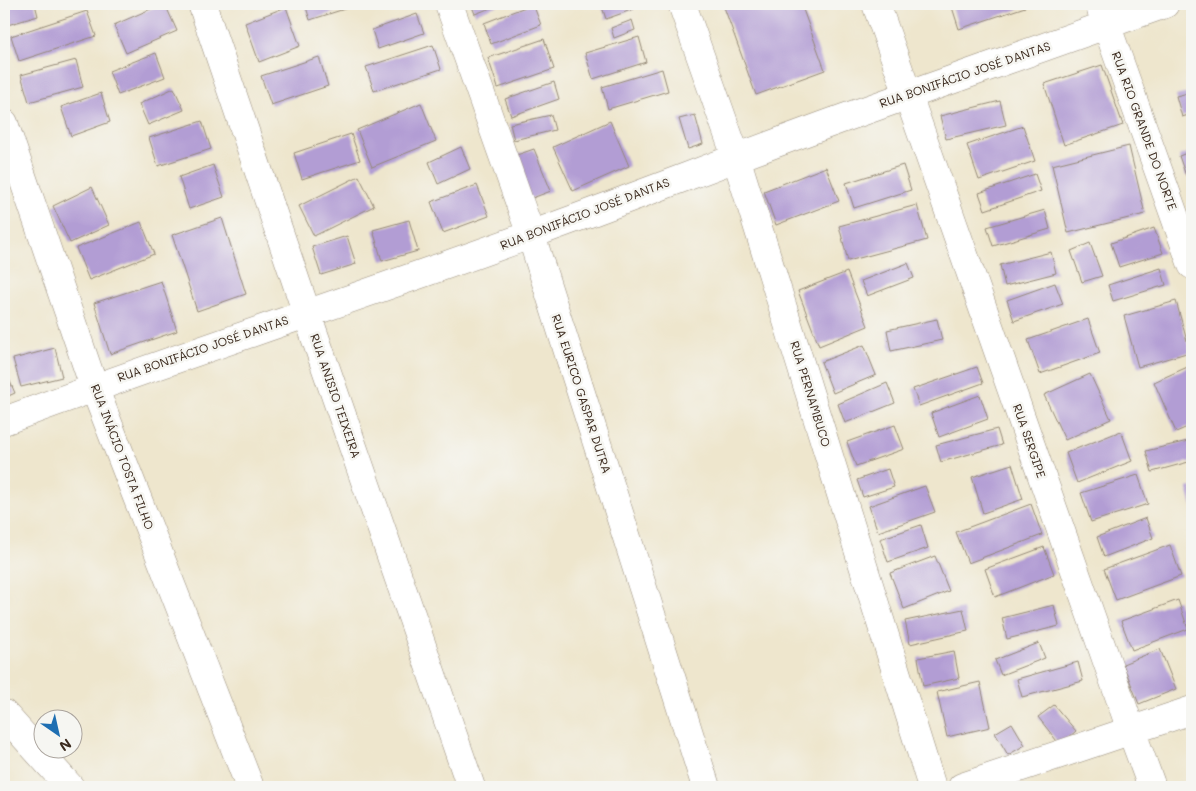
<svg xmlns="http://www.w3.org/2000/svg" width="1196" height="791" font-family="Mali,sans-serif">
	<style>
		.building { fill: #b29dd4 }
		.lines { fill: none; stroke-linecap: round; stroke-linejoin: round }
		.minor-casing { stroke: #948876; stroke-width: 29 }
		.minor { stroke: #fff; stroke-width: 28 }
		.labels { text-anchor: middle; stroke-width: 5; stroke-linejoin: round; paint-order: stroke }
		.street-label { font-size: 12px; fill: #3b2a1e; stroke: #f6f6f2 }
	</style>
	<rect width="100%" height="100%" fill="#f6f6f2"/>
	<filter id="ink" filterUnits="userSpaceOnUse"><feTurbulence type="fractalNoise" baseFrequency=".02" numOctaves="2"/><feDisplacementMap in="SourceGraphic" scale="10" xChannelSelector="R" yChannelSelector="G"/><feConvolveMatrix kernelMatrix="1 2 1 2 8 2 1 2 1" color-interpolation-filters="sRGB"/></filter>
	<filter id="wash" filterUnits="userSpaceOnUse"><feTurbulence type="fractalNoise" baseFrequency=".0096" numOctaves="4" result="noise"/><feDisplacementMap in="SourceGraphic" scale="20" xChannelSelector="R" yChannelSelector="G"/><feGaussianBlur stdDeviation="1.12" result="paint"/><feColorMatrix in="noise" values="0 0 0 0 0 0 0 0 0 0 0 0 0 0 0 0 0 1.4 0 .05"/><feComposite in="paint" operator="in"/></filter>
	<g filter="url(#wash)">
		<rect width="100%" height="100%" fill="#eee6cd"/>
		<g id="blocks">
			<path class="building" d="M18 4H35L38 16 4 26V8Z
				M162 4H165L177 31 126 53 114 25Z
				M305 4H360L310 20Z
				M471 4H501L475 14Z
				M533 4 541 25 491 44 484 23Z
				M601 4H633L634 9 606 19Z
				M733 4H801L825 70 756 95 724 7Z
				M951 4H1024L1025 7 959 29Z
				M286 7 300 46 259 62 245 23Z
				M87 11 96 36 19 61 11 36Z
				M417 14 424 33 378 49 372 30Z
				M632 20 635 30 614 38 611 28Z
				M639 37 646 62 593 79 585 53Z
				M544 39 554 69 498 88 488 58Z
				M433 45 441 69 374 91 366 67Z
				M156 53 165 77 118 95 109 71Z
				M319 57 328 86 271 105 261 76Z
				M76 60 83 87 29 102 21 75Z
				M1102 65 1123 125 1064 145 1044 84Z
				M662 69 668 91 608 109 602 87Z
				M554 82 559 99 511 116 505 99Z
				M174 88 184 110 148 125 139 104Z
				M1192 92V114L1182 117 1176 96Z
				M101 93 110 122 71 136 61 107Z
				M1000 101 1006 125 946 139 940 116Z
				M421 103 436 141 372 167 357 130Z
				M551 115 555 130 514 140 510 124Z
				M695 115 703 144 688 149 679 119Z
				M202 121 211 149 158 166 149 138Z
				M610 121 629 166 573 191 553 147Z
				M1023 126 1035 161 979 180 967 145Z
				M351 134 360 160 302 179 294 153Z
				M1129 146 1145 214 1068 233 1052 165Z
				M461 147 470 169 438 184 429 162Z
				M534 149 551 191 527 200 511 157Z
				M1192 151V174L1186 176 1179 156Z
				M213 165 224 197 189 209 179 177Z
				M903 165 911 190 854 208 846 183Z
				M826 167 839 201 776 225 764 191Z
				M1035 174 1041 191 985 210 979 193Z
				M359 176 374 206 314 236 299 206Z
				M477 185 489 216 443 233 431 202Z
				M92 187 109 225 70 243 53 206Z
				M917 205 927 240 848 261 839 226Z
				M1045 210 1050 229 993 246 987 227Z
				M222 218 246 294 197 311 172 235Z
				M409 220 418 251 382 261 373 230Z
				M141 222 154 254 89 280 76 248Z
				M1154 228 1163 253 1119 267 1111 243Z
				M347 236 356 264 321 275 312 247Z
				M1090 243 1102 276 1082 282 1071 251Z
				M1051 252 1056 273 1005 286 1000 265Z
				M908 263 914 278 867 296 861 281Z
				M1161 268 1166 285 1113 301 1108 285Z
				M847 272 868 326 819 346 798 291Z
				M161 281 177 331 110 354 94 303Z
				M1055 283 1063 304 1014 321 1007 300Z
				M1176 301 1190 352 1138 367 1124 316Z
				M937 319 942 340 891 351 887 330Z
				M1088 319 1100 353 1040 374 1028 340Z
				M864 345 876 375 833 393 821 362Z
				M55 348 62 377 21 387 13 359Z
				M1192 365V425L1176 432 1154 382Z
				M977 367 983 383 919 406 913 389Z
				M4 368 15 393 4 398Z
				M1090 374 1111 419 1065 440 1044 395Z
				M887 383 895 403 845 423 838 404Z
				M980 395 988 419 939 437 931 413Z
				M895 425 904 449 856 466 847 442Z
				M997 429 1002 445 941 462 936 445Z
				M1121 431 1132 461 1077 483 1066 453Z
				M1192 440V461L1152 472 1146 451Z
				M1012 464 1023 499 983 513 972 477Z
				M888 469 894 487 863 497 857 480Z
				M1138 475 1148 504 1091 522 1081 493Z
				M925 486 935 512 878 532 869 506Z
				M1192 487V507L1187 488Z
				M1031 504 1042 535 968 563 956 532Z
				M1146 518 1153 538 1104 557 1097 537Z
				M921 525 928 548 888 562 880 539Z
				M1170 545 1181 576 1116 600 1104 569Z
				M1044 547 1054 574 995 597 985 569Z
				M935 556 949 591 904 609 890 573Z
				M1178 600 1188 629 1132 650 1121 621Z
				M1054 605 1059 626 1007 639 1002 618Z
				M963 609 968 631 910 644 905 621Z
				M1039 643 1045 658 1001 675 995 660Z
				M1160 649 1176 689 1139 704 1123 664Z
				M954 651 959 678 923 686 918 658Z
				M1078 662 1083 681 1022 697 1017 679Z
				M980 682 990 727 947 737 937 692Z
				M1054 705 1076 731 1060 745 1038 717Z
				M1012 723 1025 745 1008 755 995 733Z"/>
		</g>
	</g>
	<g filter="url(#ink)">
		<use href="#blocks" fill-opacity="0" stroke="#948876" stroke-width="1"/>
		<g class="lines">
			<g class="minor-casing">
				<path id="minor" d="M202 4 307 314 471 787
					M449 4 531 235 706 787
					M682 4 736 157 932 787
					M876 4 1131 730 1152 787
					M1099 4 1192 265
					M4 123 94 387 250 787
					M4 421C178 356 355 299 530 235 635 197 739 156 844 118 951 79 1058 43 1165 4
					M4 714 70 787
					M962 787 1192 710"/>
			</g>
			<use href="#minor" class="minor"/>
		</g>
	</g>
	<g class="labels">
		<g class="street-label">
			<text transform="translate(965 75) rotate(-19)" y="4">RUA BONIFÁCIO JOSÉ DANTAS</text>
			<text transform="translate(1144 131) rotate(70)" y="4">RUA RIO GRANDE DO NORTE</text>
			<text transform="translate(585 214) rotate(-21)" y="4">RUA BONIFÁCIO JOSÉ DANTAS</text>
			<text transform="translate(203 349) rotate(-19)" y="4">RUA BONIFÁCIO JOSÉ DANTAS</text>
			<text transform="translate(581 394) rotate(72)" y="4">RUA EURICO GASPAR DUTRA</text>
			<text transform="translate(810 394) rotate(73)" y="4">RUA PERNAMBUCO</text>
			<text transform="translate(335 396) rotate(71)" y="4">RUA ANISIO TEIXEIRA</text>
			<text transform="translate(1029 441) rotate(71)" y="4">RUA SERGIPE</text>
			<text transform="translate(122 457) rotate(69)" y="4">RUA INÁCIO TOSTA FILHO</text>
		</g>
	</g>
	<rect width="1196" height="791" fill="none" stroke="#f6f6f2" stroke-width="20"/>
	<g transform="translate(58 734) rotate(146)"><circle r="24" fill="#f6f6f2" stroke="#aba49d"/>
	<path d="M0-4L9 19L0 12L-9 19Z" fill="#1f6fb2"/>
	<text y="-8" font-size="14" font-weight="bold" text-anchor="middle" fill="#3b2a1e">N</text>
	</g>
</svg>
